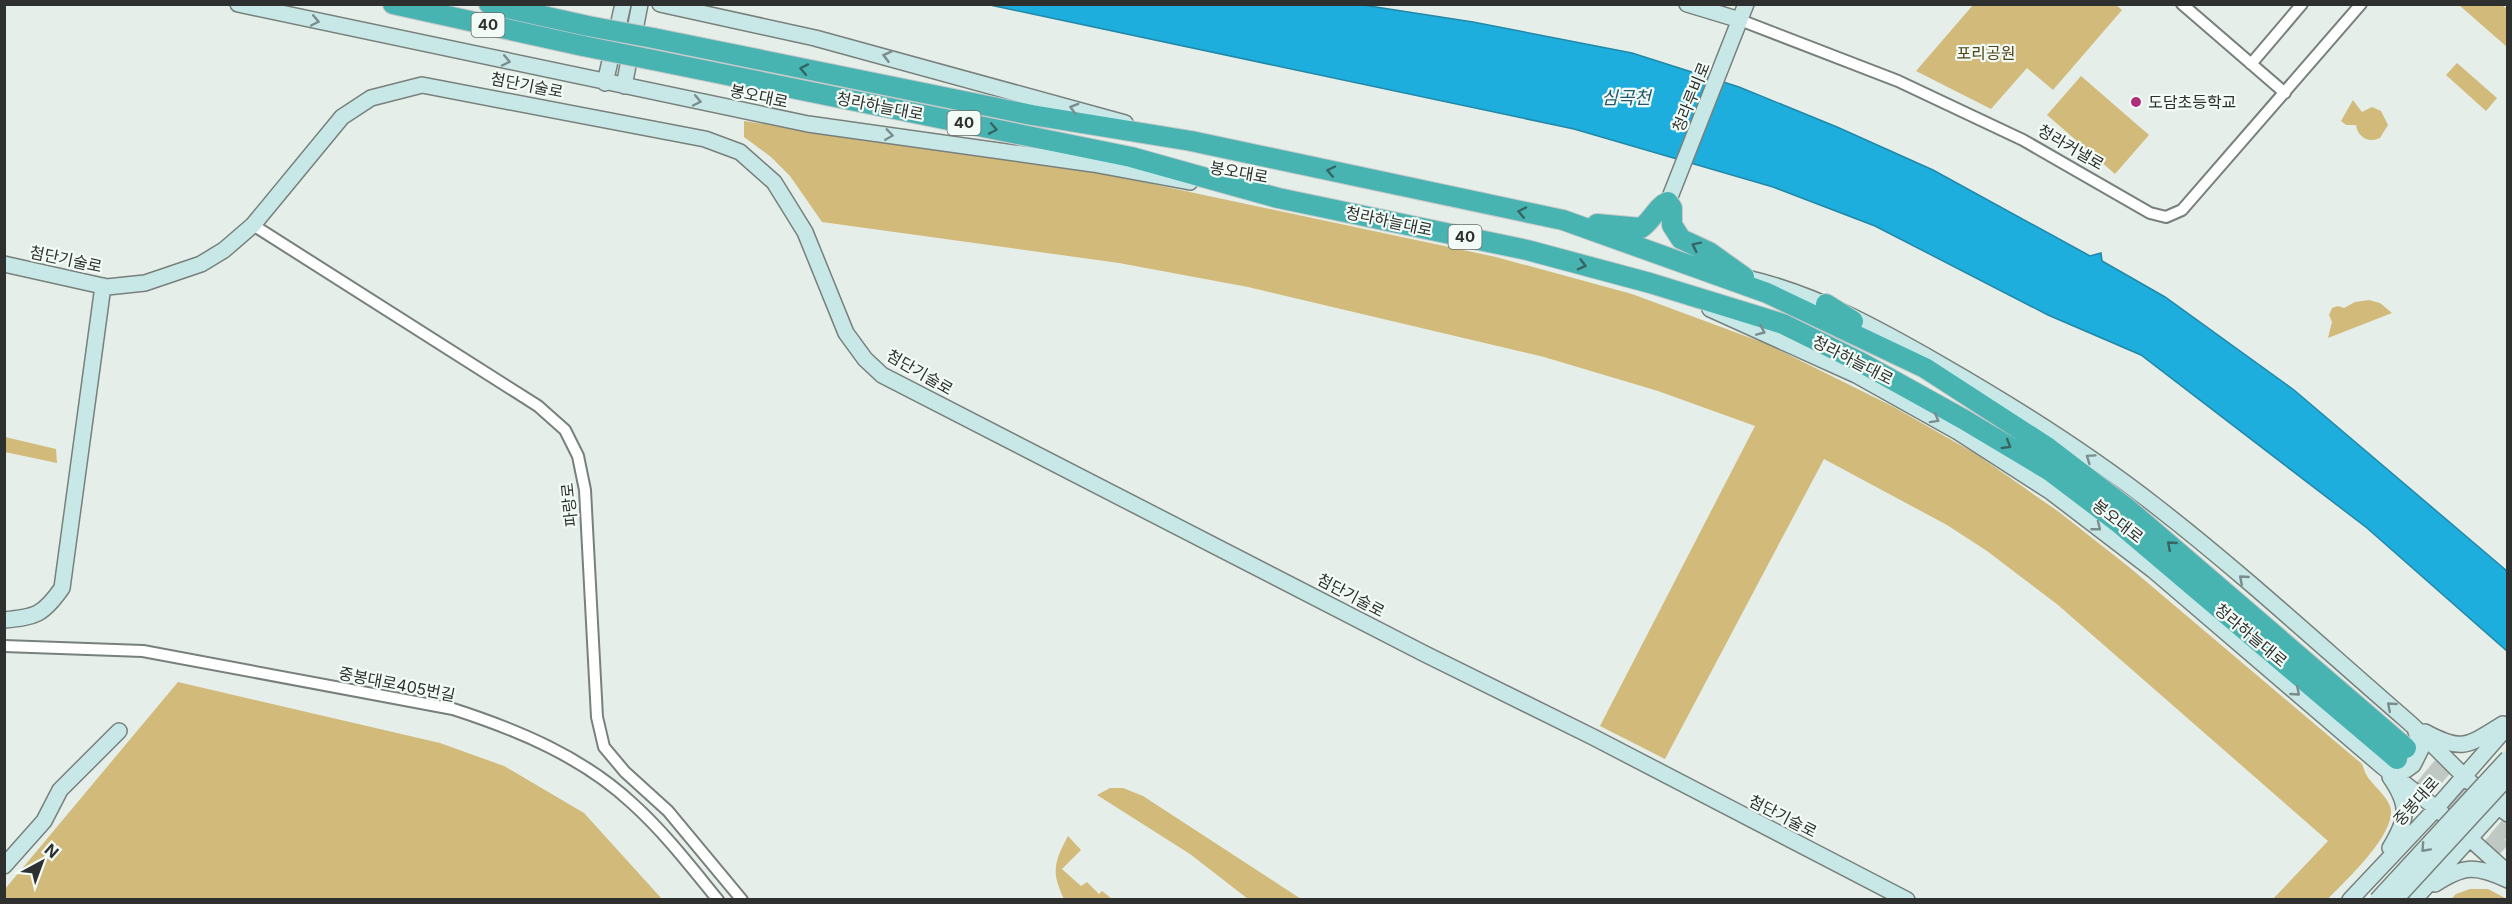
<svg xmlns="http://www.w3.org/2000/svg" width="2512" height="904" font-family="Inter,'Noto Sans KR',sans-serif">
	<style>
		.green { fill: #d2bb7a }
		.water { fill: #1eaedd; stroke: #2288a8; stroke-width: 1.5 }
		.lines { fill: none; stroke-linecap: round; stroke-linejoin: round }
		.highway-tunnel { stroke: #c0c8c3; stroke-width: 20; stroke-dasharray: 20 10; stroke-linecap: butt }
		.street-casing { stroke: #78807b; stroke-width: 14 }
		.secondary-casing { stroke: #78807b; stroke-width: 18 }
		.highway-casing { stroke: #c8c9c9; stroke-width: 22 }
		.street { stroke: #fff; stroke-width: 10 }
		.secondary { stroke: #c8e8e8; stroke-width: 15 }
		.highway { stroke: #47b4b2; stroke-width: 20 }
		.secondary-bridge-casing { stroke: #78807b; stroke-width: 18; stroke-linecap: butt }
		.highway-bridge-casing { stroke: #c8c9c9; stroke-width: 22; stroke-linecap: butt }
		.secondary-bridge { stroke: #c8e8e8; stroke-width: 15 }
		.highway-bridge { stroke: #47b4b2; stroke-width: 20 }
		.oneway { stroke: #7a8c8b }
		.oneway2 { stroke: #376563 }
		.poi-dot { fill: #b02f7b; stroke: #f2fbf6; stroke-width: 2 }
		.labels { text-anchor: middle; stroke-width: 4.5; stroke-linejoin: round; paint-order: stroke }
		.shield { fill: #f2fbf6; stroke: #686d6a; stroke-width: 1.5 }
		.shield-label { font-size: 15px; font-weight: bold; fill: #2d302e }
		.park-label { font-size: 16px; fill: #524317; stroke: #f2fbf6 }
		.street-label { font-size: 16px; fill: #2d302e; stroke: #f2fbf6 }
		.poi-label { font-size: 16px; fill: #2d302e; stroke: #f2fbf6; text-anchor: start }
		.water-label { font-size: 18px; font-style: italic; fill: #25586d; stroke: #f2fbf6 }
	</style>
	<rect width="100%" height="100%" fill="#e5eee8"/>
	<path class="green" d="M2115 4 2122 10 2053 90 2027 68 1991 109 1916 71 1973 5Z
		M2459 5H2502L2507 9V47Z
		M2457 63 2497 98 2486 111 2446 75Z
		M2081 76 2149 135 2115 174 2047 115Z
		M2353 100 2362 112 2372 107 2381 111 2388 125 2380 138C2369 143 2358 138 2356 125H2346L2341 121Z
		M744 121 1096 172 1496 257 1632 294 1767 344 1892 406 1976 454 2059 512 2129 567 2362 764C2364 769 2366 776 2370 780 2376 788 2386 796 2390 806 2399 832 2345 881 2328 899H2273L2328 841 2058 605 1987 551 1947 525 1824 459 1665 759 1600 726 1755 426 1658 391 1544 357 1248 287 1119 263 822 222 790 176 771 157 744 137Z
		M2369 300 2380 303 2392 313 2328 338 2332 322 2329 315 2332 308 2338 306 2344 308 2355 302Z
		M5 437 56 449 57 463 5 452Z
		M178 682 440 743 504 766 584 813 662 899 5 900V889Z
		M1110 788H1123L1143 796 1301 899H1248L1190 854 1097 795Z
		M1068 836 1081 850 1062 869 1081 886 1087 882 1099 894 1102 891 1112 899H1064C1051 872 1054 862 1068 836Z
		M2470 889H2488L2507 899H2451L2456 894Z"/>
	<path class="water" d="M990 5H1363L1473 22 1632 53 1739 87 1837 127 1933 170 2090 256 2101 253 2102 261 2165 297 2294 390 2507 571V651L2367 528 2141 355 2048 315 1875 226 1773 187 1574 129Z"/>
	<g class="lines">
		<path class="highway-tunnel" d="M2406 748 2508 836
			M2397 759 2508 856"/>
		<g class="street-casing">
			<path id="street" d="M2182 4 2285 93
				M1740 20 1898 81 2023 140 2150 213 2166 217 2182 210 2361 4
				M2251 64 2302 4
				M253 225 538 406 565 430 578 456 585 490 597 717 604 747 625 772 668 811 742 900
				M4 646 143 651 453 709C518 730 583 757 633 804 665 833 691 867 718 900"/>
		</g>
		<g class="secondary-casing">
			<path id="secondary" d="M238 4 808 124 1093 164 1190 182
				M660 4 815 38 1125 123
				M1687 4 1740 20
				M605 83 623 4
				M624 86 640 4
				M1668 202 1746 4
				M4 264 107 287 145 283 201 264 224 250 253 225 342 117 371 98 422 85 705 139 740 152 774 182 805 232 846 333 865 359 882 375 1425 654 1593 737 1907 900
				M1747 278C1816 294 1879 329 1940 364 2015 407 2088 453 2157 507 2242 573 2322 647 2404 718 2440 749 2469 786 2508 814
				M1710 309 1856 375 1958 432 2051 492 2153 570 2383 767 2436 808 2508 873
				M4 620C36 617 43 615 62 588L103 286
				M2425 732C2464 753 2468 745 2503 724
				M2386 767 2406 770 2413 765 2422 747 2416 732
				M2390 777C2410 806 2408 818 2390 848
				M4 866 44 821 60 790 119 731
				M2435 884C2464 865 2476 865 2508 880
				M2350 900 2431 814 2508 726
				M2414 900 2508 796"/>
		</g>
		<g class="highway-casing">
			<path id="highway" d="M393 4 583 46
				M489 4 588 26
				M653 38 1032 115 1191 141 1563 220 1767 293 1925 368 2047 447 2128 509 2406 748
				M648 59 1131 157 1278 198 1527 250 1650 283 1783 324 1862 363 1963 419 2050 471 2120 524 2397 759
				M1597 224 1641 228C1652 221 1657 206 1668 202L1672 208V225L1681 239 1709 252 1744 277
				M1826 304 1853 321"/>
		</g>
		<use href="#street" class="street"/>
		<use href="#secondary" class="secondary"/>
		<use href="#highway" class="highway"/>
		<g class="secondary-bridge-casing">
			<path id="secondary-bridge" d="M2377 900 2508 758
				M2395 900 2508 777"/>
		</g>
		<g class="highway-bridge-casing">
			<path id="highway-bridge" d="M588 26 653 38
				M583 46 648 59"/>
		</g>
		<use href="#secondary-bridge" class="secondary-bridge"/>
		<use href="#highway-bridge" class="highway-bridge"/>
	</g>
	<defs><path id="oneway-chevron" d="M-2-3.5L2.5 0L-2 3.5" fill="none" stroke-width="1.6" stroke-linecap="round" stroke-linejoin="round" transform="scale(1.5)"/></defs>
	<g class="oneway">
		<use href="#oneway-chevron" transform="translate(315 21) rotate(12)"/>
		<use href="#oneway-chevron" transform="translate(887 56) rotate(-165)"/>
		<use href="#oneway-chevron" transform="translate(506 61) rotate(12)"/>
		<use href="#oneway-chevron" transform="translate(697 101) rotate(12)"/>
		<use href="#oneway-chevron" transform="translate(1074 108) rotate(-164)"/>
		<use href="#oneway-chevron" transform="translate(889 135) rotate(8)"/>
		<use href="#oneway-chevron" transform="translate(1761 331) rotate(23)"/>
		<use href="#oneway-chevron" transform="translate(1935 419) rotate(29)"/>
		<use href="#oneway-chevron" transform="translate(2090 458) rotate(-145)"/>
		<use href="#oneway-chevron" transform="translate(2097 527) rotate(38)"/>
		<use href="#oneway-chevron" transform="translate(2243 579) rotate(-139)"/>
		<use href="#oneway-chevron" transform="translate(2296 692) rotate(41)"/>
		<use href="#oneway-chevron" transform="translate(2391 706) rotate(-139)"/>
		<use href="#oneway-chevron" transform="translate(2425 848) rotate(133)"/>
	</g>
	<g class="oneway2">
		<use href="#oneway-chevron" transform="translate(804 69) rotate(-169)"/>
		<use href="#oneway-chevron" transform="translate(993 129) rotate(11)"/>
		<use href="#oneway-chevron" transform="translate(1331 171) rotate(-168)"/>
		<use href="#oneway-chevron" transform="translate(1522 212) rotate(-168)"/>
		<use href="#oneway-chevron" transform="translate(1696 246) rotate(-154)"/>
		<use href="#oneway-chevron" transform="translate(1582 265) rotate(15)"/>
		<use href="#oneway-chevron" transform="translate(2007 445) rotate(31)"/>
		<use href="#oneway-chevron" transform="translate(2171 545) rotate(-139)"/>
	</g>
	<circle class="poi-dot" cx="2136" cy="102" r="6"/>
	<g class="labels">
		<g class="shield">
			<rect x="471.5" y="13" width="33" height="24" rx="4.5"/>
			<rect x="947.5" y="111" width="33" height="24" rx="4.5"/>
			<rect x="1448.5" y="225" width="33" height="24" rx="4.5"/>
		</g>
		<g class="shield-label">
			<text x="488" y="30">40</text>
			<text x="964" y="128">40</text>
			<text x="1465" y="242">40</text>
		</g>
		<g class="park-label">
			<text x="1986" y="59">포리공원</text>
		</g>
		<g class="street-label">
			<text transform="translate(527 85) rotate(11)" y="6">첨단기술로</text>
			<text transform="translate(759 96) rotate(12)" y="6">봉오대로</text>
			<text transform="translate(1691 97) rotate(-68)" y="6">청라루비로</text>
			<text transform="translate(880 106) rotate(11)" y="6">청라하늘대로</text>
			<text transform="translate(2071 147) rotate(30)" y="6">청라커낼로</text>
			<text transform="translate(1239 172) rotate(10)" y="6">봉오대로</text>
			<text transform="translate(1389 221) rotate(12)" y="6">청라하늘대로</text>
			<text transform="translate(66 259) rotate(12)" y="6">첨단기술로</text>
			<text transform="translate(1853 360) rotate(27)" y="6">청라하늘대로</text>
			<text transform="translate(920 372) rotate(30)" y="6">첨단기술로</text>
			<text transform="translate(569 505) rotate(-96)" y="6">파랑로</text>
			<text transform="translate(2118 521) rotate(38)" y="6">봉오대로</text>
			<text transform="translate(1351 595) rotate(28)" y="6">첨단기술로</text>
			<text transform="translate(2251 635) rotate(40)" y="6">청라하늘대로</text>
			<text transform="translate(397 684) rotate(11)" y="6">중봉대로405번길</text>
			<text transform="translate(2416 801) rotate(-48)" y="6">중봉대로</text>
			<text transform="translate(1783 816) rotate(27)" y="6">첨단기술로</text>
		</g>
		<g class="poi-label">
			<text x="2148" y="108">도담초등학교</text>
		</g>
		<g class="water-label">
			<text x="1626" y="104">심곡천</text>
		</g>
	</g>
	<rect width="2512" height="904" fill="none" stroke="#2d302e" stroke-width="12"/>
	<g transform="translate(42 862) rotate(41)" stroke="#f2fbf6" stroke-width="4.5" paint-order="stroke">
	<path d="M0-4.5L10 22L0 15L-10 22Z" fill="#2d302e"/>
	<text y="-9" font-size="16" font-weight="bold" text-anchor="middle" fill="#2d302e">N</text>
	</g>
</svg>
